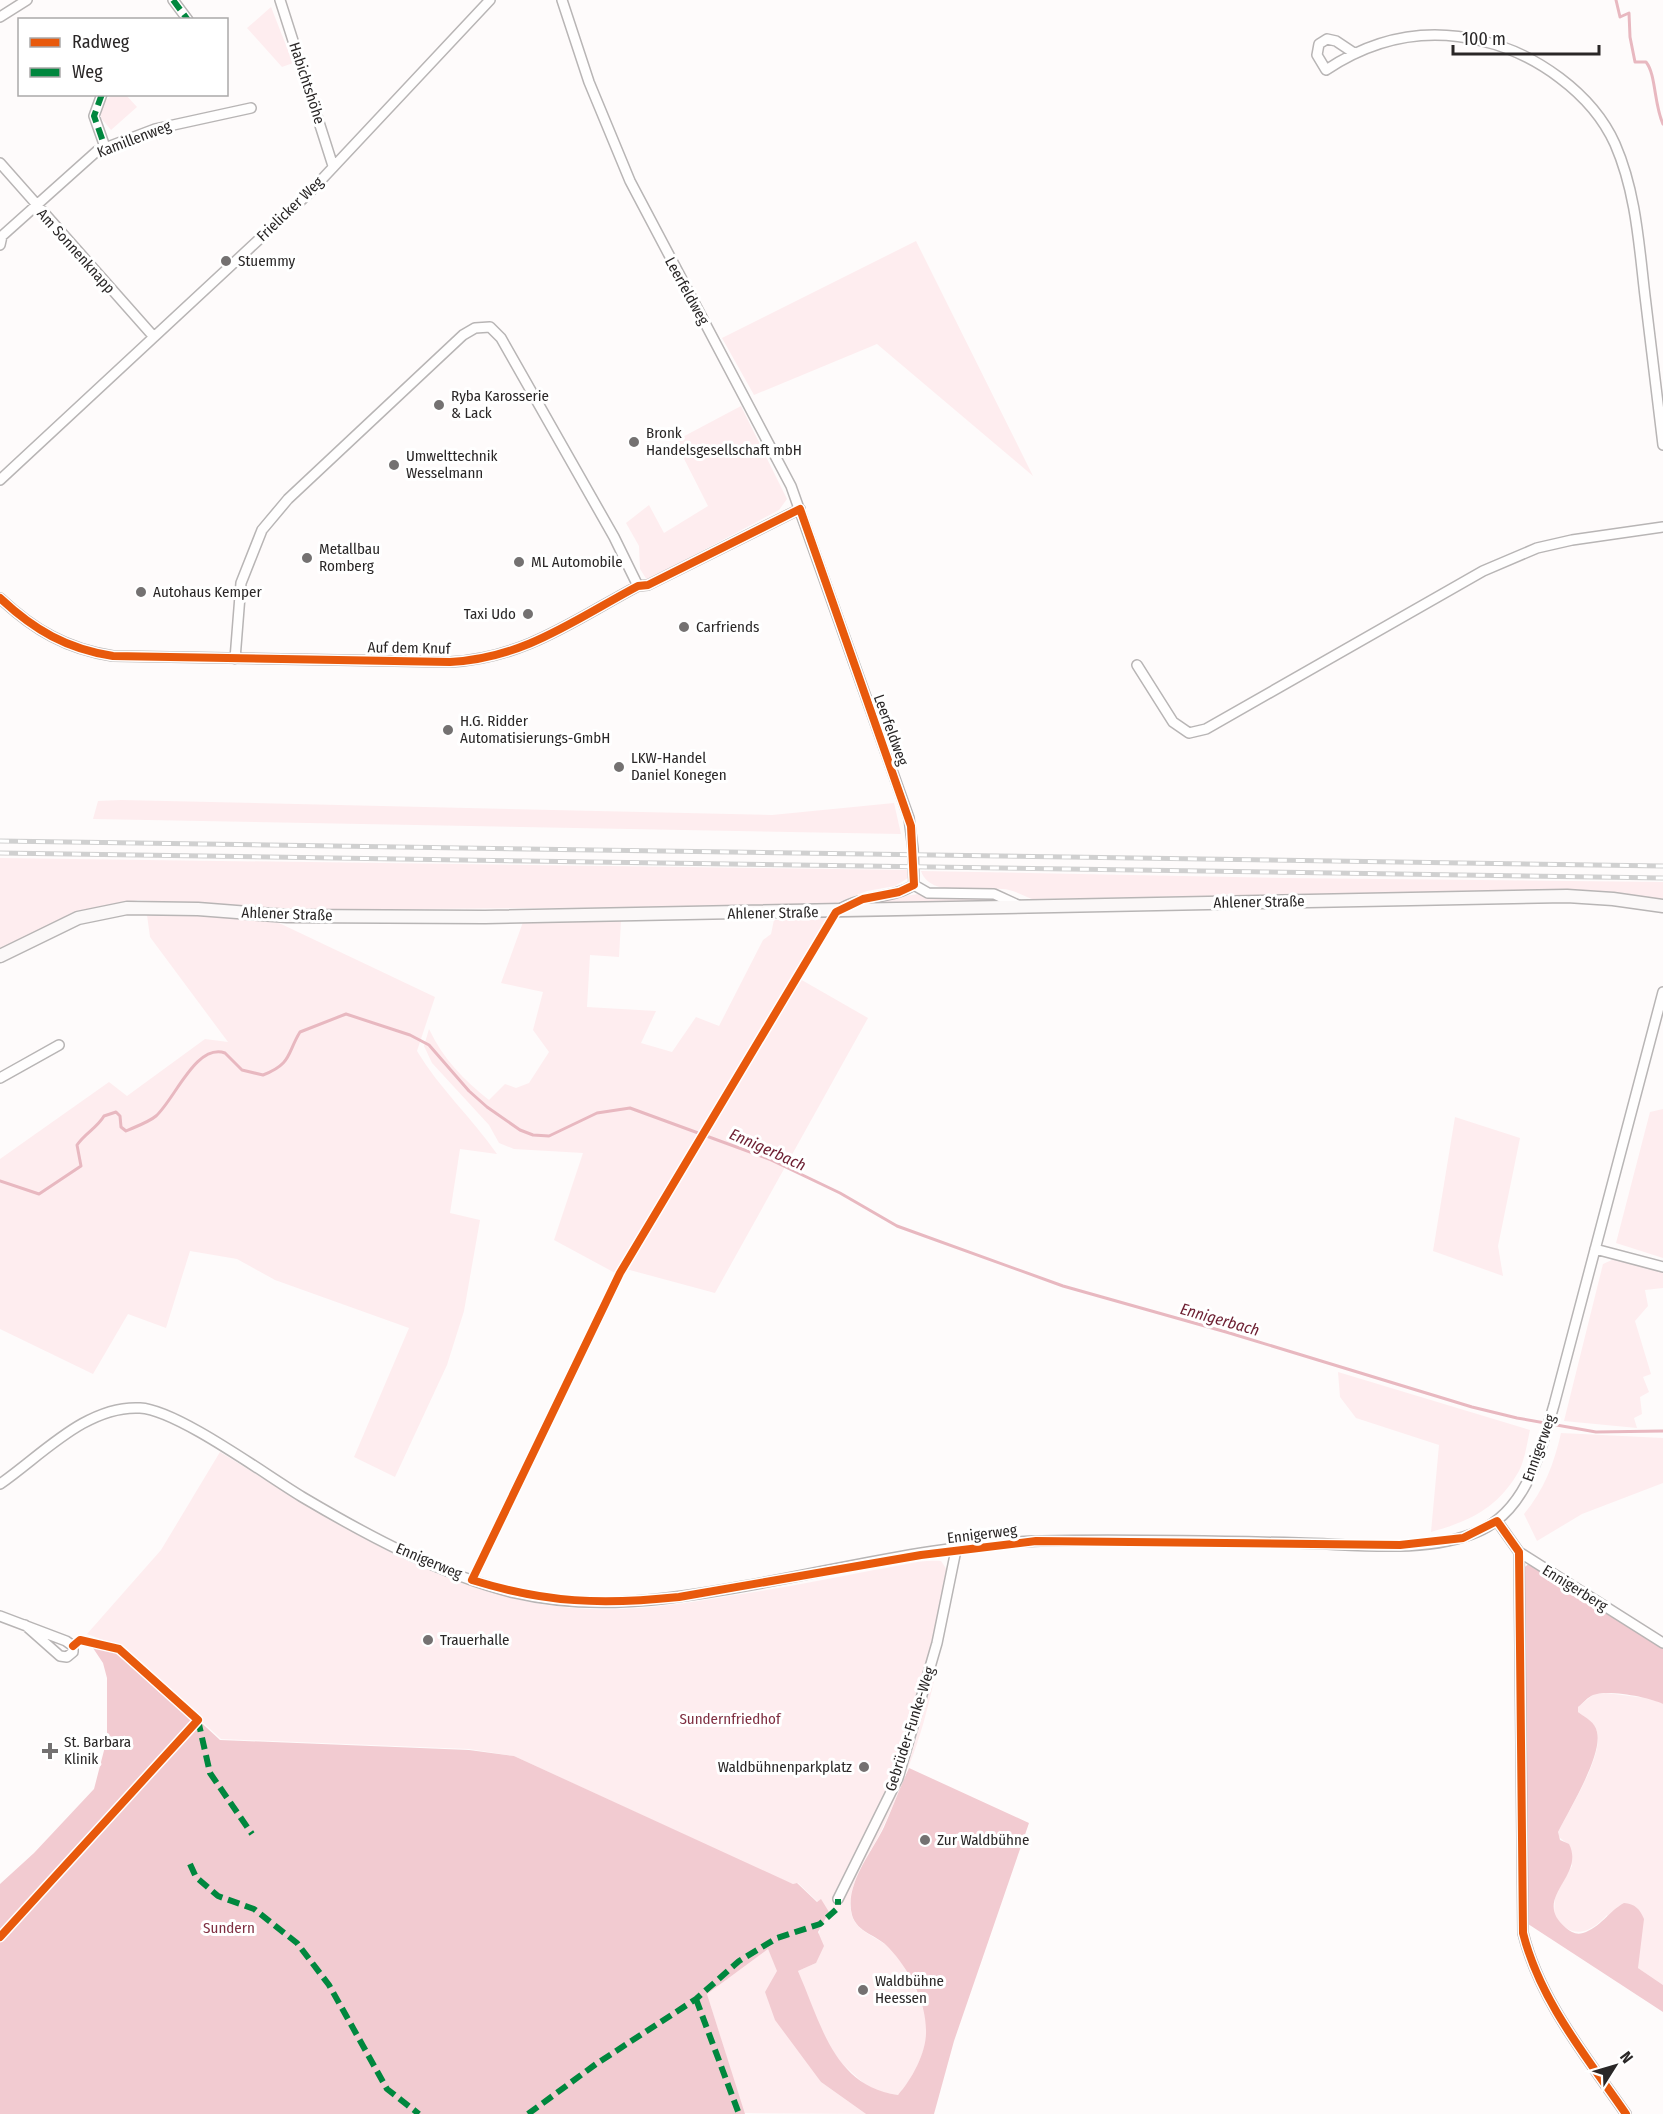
<svg xmlns="http://www.w3.org/2000/svg" width="1663" height="2114" font-family="'Fira Sans Condensed',sans-serif">
	<style>
		.green { fill: #feedef }
		.forest { fill: #f2cbd1 }
		.lines { fill: none; stroke-linecap: round; stroke-linejoin: round }
		.stream { stroke: #e8b8c0; stroke-width: 3 }
		.street-casing { stroke: #b8b5b5; stroke-width: 12 }
		.secondary-casing { stroke: #b8b5b5; stroke-width: 15 }
		.street { stroke: #fffefe; stroke-width: 9 }
		.secondary { stroke: #fbf8f8; stroke-width: 12 }
		.rail-casing { stroke: #d0d0d0; stroke-width: 5 }
		.rail { stroke: #fff; stroke-width: 3; stroke-dasharray: 9; stroke-linecap: butt }
		.quiet { stroke: #00873e; stroke-width: 6; stroke-dasharray: 12 6; stroke-linecap: butt }
		.cycleway-casing { stroke: #fff; stroke-width: 11 }
		.cycleway { stroke: #e8590c; stroke-width: 8 }
		.poi-dot { fill: #747171; stroke: #fff; stroke-width: 2 }
		.labels { text-anchor: middle; stroke-width: 6; stroke-linejoin: round; paint-order: stroke }
		.street-label { font-size: 15px; fill: #2a2727; stroke: #fff }
		.poi-label { font-size: 15px; fill: #2a2727; stroke: #fff; text-anchor: start }
		.park-label { font-size: 15px; fill: #7f2f41; stroke: #fff }
		.water-label { font-size: 16px; font-style: italic; fill: #6e2033; stroke: #fff }
	</style>
	<rect width="100%" height="100%" fill="#fefbfb"/>
	<path class="green" d="M271 7 293 63 282 67 247 28Z
		M112 95H126L137 107 111 130 101 118 100 105Z
		M916 241 1033 476 877 344 754 395 722 338Z
		M741 406 787 499 779 510 647 580 640 569 639 546 626 523 649 505 664 533 708 506 675 441Z
		M121 800 772 815 894 803 901 834 93 819 98 801Z
		M0 858 910 870 908 878 895 886 867 891 828 906 289 910 138 900 71 914 0 949Z
		M921 871 1286 878 1663 882V899L1566 890 1032 899C1025 896 1017 892 1009 890 985 885 930 900 921 871Z
		M918 894 995 897 1007 905 862 907 865 902Z
		M147 915H195L279 923 435 997 417 1051C439 1088 472 1118 497 1154L460 1149 450 1213 480 1220 464 1311 447 1365 395 1477 354 1457 409 1328 275 1280 237 1259 190 1251 166 1328 128 1314 93 1374 0 1329V1159L109 1082 127 1096 205 1039 228 1042 150 937Z
		M835 918 800 979 868 1018 715 1293 626 1269 703 1140 699 1138 617 1274 554 1240 583 1153 514 1149 499 1143 489 1125 432 1063 424 1046 429 1029C443 1059 464 1080 489 1100L505 1084 516 1088 529 1083 549 1052 533 1030 543 992 501 983 523 922 621 921 619 957 590 955 587 1007 656 1011 641 1043 672 1052 696 1017 719 1026 763 940 771 934 774 920Z
		M1663 1109V1258L1616 1243 1650 1112Z
		M1455 1117 1520 1138 1498 1246 1503 1276 1433 1251Z
		M1614 1259 1663 1272V1288L1645 1290 1648 1306 1635 1321 1651 1374 1643 1377 1649 1392 1640 1397 1642 1414 1634 1418 1637 1428 1564 1421 1603 1264Z
		M1338 1372 1530 1430C1527 1443 1525 1459 1519 1471 1498 1508 1470 1521 1431 1532L1439 1445 1356 1418 1340 1397Z
		M1561 1433 1663 1438V1483L1582 1514 1537 1541 1524 1514C1544 1490 1554 1464 1561 1433Z
		M220 1452C334 1522 452 1604 591 1609 639 1611 688 1603 735 1595 782 1588 828 1579 874 1570 895 1567 920 1559 941 1561L949 1573 927 1668 923 1671 935 1676C928 1708 920 1739 908 1768 901 1788 892 1808 883 1827 872 1852 843 1886 852 1916 857 1931 874 1936 886 1945 905 1960 926 2006 927 2030 927 2052 912 2079 898 2095L872 2091 837 2059 820 2029 798 1971 816 1963C817 1941 823 1921 820 1900L818 1902 798 1883 793 1884 780 1879 514 1756 469 1749 221 1739 119 1646 87 1634 161 1550Z
		M1606 1693 1654 1699 1663 1704V1985L1638 1968 1607 1915C1589 1935 1569 1940 1554 1914L1555 1895 1572 1866 1565 1842 1558 1836V1832C1569 1810 1604 1755 1597 1732 1594 1722 1586 1718 1578 1712V1707L1594 1694Z
		M768 1949 778 1971 765 1992 821 2082 866 2114 744 2113 707 1994Z"/>
	<path class="forest" d="M1530 1563 1663 1648V1704C1650 1697 1607 1689 1593 1695 1588 1697 1583 1703 1578 1707V1712C1586 1718 1595 1722 1597 1732 1603 1755 1569 1810 1558 1832L1560 1840 1569 1844C1586 1877 1530 1898 1566 1928 1571 1932 1576 1935 1583 1933 1600 1928 1609 1911 1624 1903 1635 1904 1640 1909 1644 1919L1638 1968 1663 1985V2012L1525 1922 1522 1569Z
		M85 1636 119 1647 220 1740 469 1750 514 1756 793 1884 797 1883 817 1902 821 1899 829 1912 818 1932 824 1946 816 1963 798 1971C821 2023 833 2086 898 2095 912 2079 927 2052 926 2030 926 2001 908 1968 889 1948 878 1935 857 1933 852 1915 844 1885 872 1852 884 1827 893 1807 900 1787 909 1768L1029 1823 954 2041 934 2114H866L821 2082 775 2020 765 1992 777 1971 768 1949 707 1994 745 2114H0V1884L34 1853 94 1789 107 1739V1678L103 1663Z"/>
	<g class="lines">
		<path class="stream" d="M1616 0 1620 17 1629 13 1630 37 1635 62H1646C1656 74 1654 105 1663 124
			M0 1181 39 1194 81 1166 77 1145C85 1133 97 1128 104 1116L116 1112 120 1116 121 1127 126 1131C135 1127 149 1122 156 1116 175 1099 196 1043 225 1053L242 1070 263 1075C292 1064 287 1053 300 1032L346 1014 410 1035 429 1045 469 1091 487 1107 520 1130 533 1135 549 1136 597 1113 630 1108 769 1159 840 1193 897 1226 1063 1286 1226 1332 1472 1407 1517 1418 1596 1432 1663 1431"/>
		<g class="street-casing">
			<path id="street" d="M173 0 188 20
				M280 0 333 166
				M562 0 589 82 630 181 791 486 909 818 913 849 914 885
				M0 17 27 0
				M1354 53 1336 41 1327 39 1319 44 1317 55 1326 70C1374 38 1426 27 1482 41 1535 53 1592 93 1615 144 1636 192 1639 245 1645 296 1651 345 1657 395 1663 445
				M102 94 94 116 105 147
				M0 163 154 337
				M0 245 2 236 97 151 155 129 251 108
				M0 480 309 193 490 0
				M0 598C34 630 67 649 113 656L450 662C525 658 574 620 638 586L648 585 800 509
				M235 659 241 583 262 530 288 499 463 335 475 328 490 327 501 338 614 537 638 586
				M1137 665 1173 722 1189 733 1206 729 1483 571 1537 548 1572 540 1663 527
				M914 885 928 893 994 894 1020 906
				M840 909C863 895 892 899 914 885
				M0 1078 59 1045
				M1595 1249 1663 1267
				M0 1484C41 1456 86 1405 140 1408 178 1410 267 1476 304 1498 370 1537 441 1575 515 1593 592 1611 668 1600 745 1586 842 1569 942 1543 1041 1541 1127 1539 1213 1541 1299 1543 1353 1544 1427 1554 1477 1532 1527 1511 1540 1452 1554 1405L1663 992
				M1497 1521 1519 1552 1663 1643
				M1519 1552 1523 1933C1540 2001 1586 2056 1626 2114
				M0 1616 66 1641 73 1646V1652L67 1657 60 1656 25 1625
				M838 1899 898 1778 937 1643 956 1550"/>
		</g>
		<g class="secondary-casing">
			<path id="secondary" d="M0 956 78 918 127 908 198 909 287 916 485 917 1567 896 1613 899 1663 906"/>
		</g>
		<use href="#street" class="street"/>
		<use href="#secondary" class="secondary"/>
		<g class="rail-casing">
			<path id="rail" d="M0 841 1663 866
				M0 853 1663 878"/>
		</g>
		<use href="#rail" class="rail"/>
		<path class="quiet" d="M173 0 188 20
			M102 94 94 116 105 147
			M198 1720 210 1773 252 1834
			M190 1864 196 1877 218 1896 254 1909 297 1943 329 1985 387 2089 419 2114
			M696 1999 739 2114
			M528 2114 596 2064 696 1999 739 1961 777 1938 820 1924 838 1908V1899"/>
		<g class="cycleway-casing">
			<path id="cycleway" d="M0 598C34 630 67 649 113 656L450 662C525 658 574 620 638 586L648 585 800 509 911 826 914 885 899 892 863 899 836 912 620 1273 472 1580C546 1603 602 1605 679 1597L921 1555 1036 1541 1400 1545 1463 1538 1497 1521 1519 1552 1523 1933C1540 2001 1586 2056 1626 2114
				M0 1937 198 1720 119 1649 80 1640 73 1646"/>
		</g>
		<use href="#cycleway" class="cycleway"/>
	</g>
	<g class="poi-dot">
		<circle cx="226" cy="261" r="6"/>
		<circle cx="439" cy="405" r="6"/>
		<circle cx="634" cy="442" r="6"/>
		<circle cx="394" cy="465" r="6"/>
		<circle cx="307" cy="558" r="6"/>
		<circle cx="519" cy="562" r="6"/>
		<circle cx="141" cy="592" r="6"/>
		<circle cx="528" cy="614" r="6"/>
		<circle cx="684" cy="627" r="6"/>
		<circle cx="448" cy="730" r="6"/>
		<circle cx="619" cy="767" r="6"/>
		<circle cx="428" cy="1640" r="6"/>
		<path d="M47 1742h6v6h6v6h-6v6h-6v-6h-6v-6h6z"/>
		<circle cx="864" cy="1767" r="6"/>
		<circle cx="925" cy="1840" r="6"/>
		<circle cx="863" cy="1990" r="6"/>
	</g>
	<g class="labels">
		<g class="street-label">
			<text transform="translate(307 83) rotate(72)" y="5">Habichtshöhe</text>
			<text transform="translate(134 139) rotate(-21)" y="5">Kamillenweg</text>
			<text transform="translate(290 209) rotate(-44)" y="5">Frielicker Weg</text>
			<text transform="translate(76 251) rotate(48)" y="5">Am Sonnenknapp</text>
			<text transform="translate(687 291) rotate(61)" y="5">Leerfeldweg</text>
			<text transform="translate(409 648) rotate(1)" y="5">Auf dem Knuf</text>
			<text transform="translate(891 730) rotate(70)" y="5">Leerfeldweg</text>
			<text transform="translate(1259 902) rotate(-1)" y="5">Ahlener Straße</text>
			<text transform="translate(773 913) rotate(-1)" y="5">Ahlener Straße</text>
			<text transform="translate(287 914) rotate(2)" y="5">Ahlener Straße</text>
			<text transform="translate(1539 1448) rotate(-70)" y="5">Ennigerweg</text>
			<text transform="translate(982 1534) rotate(-7)" y="5">Ennigerweg</text>
			<text transform="translate(429 1561) rotate(23)" y="5">Ennigerweg</text>
			<text transform="translate(1575 1588) rotate(32)" y="5">Ennigerberg</text>
			<text transform="translate(910 1729) rotate(-72)" y="5">Gebrüder-Funke-Weg</text>
		</g>
		<g class="poi-label">
			<text x="238" y="266">Stuemmy</text>
			<text x="451" y="401">Ryba Karosserie<tspan x="451" dy="17">&amp; Lack</tspan></text>
			<text x="646" y="438">Bronk<tspan x="646" dy="17">Handelsgesellschaft mbH</tspan></text>
			<text x="406" y="461">Umwelttechnik<tspan x="406" dy="17">Wesselmann</tspan></text>
			<text x="319" y="554">Metallbau<tspan x="319" dy="17">Romberg</tspan></text>
			<text x="531" y="567">ML Automobile</text>
			<text x="153" y="597">Autohaus Kemper</text>
			<text x="516" y="619" text-anchor="end">Taxi Udo</text>
			<text x="696" y="632">Carfriends</text>
			<text x="460" y="726">H.G. Ridder<tspan x="460" dy="17">Automatisierungs-GmbH</tspan></text>
			<text x="631" y="763">LKW-Handel<tspan x="631" dy="17">Daniel Konegen</tspan></text>
			<text x="440" y="1645">Trauerhalle</text>
			<text x="64" y="1747">St. Barbara<tspan x="64" dy="17">Klinik</tspan></text>
			<text x="852" y="1772" text-anchor="end">Waldbühnenparkplatz</text>
			<text x="937" y="1845">Zur Waldbühne</text>
			<text x="875" y="1986">Waldbühne<tspan x="875" dy="17">Heessen</tspan></text>
		</g>
		<g class="park-label">
			<text x="730" y="1724">Sundernfriedhof</text>
			<text x="229" y="1933">Sundern</text>
		</g>
		<g class="water-label">
			<text transform="translate(768 1149) rotate(24)" y="6">Ennigerbach</text>
			<text transform="translate(1220 1319) rotate(16)" y="6">Ennigerbach</text>
		</g>
	</g>
	<rect x="18" y="18" width="210" height="78" fill="#ffffff" stroke="#aaa9a9" stroke-width="1.5"/>
	<rect x="30" y="38" width="30" height="9" fill="#e8590c" stroke="#aaa9a9" stroke-width="1.5"/>
	<text x="72" y="48" font-size="18" fill="#2a2727">Radweg</text>
	<rect x="30" y="68" width="30" height="9" fill="#00873e" stroke="#aaa9a9" stroke-width="1.5"/>
	<text x="72" y="78" font-size="18" fill="#2a2727">Weg</text>
	<g transform="translate(1615 2066) rotate(53)" stroke="#ffffff" stroke-width="4.5" paint-order="stroke">
	<path d="M0-4.5L10 22L0 15L-10 22Z" fill="#2a2727"/>
	<text y="-9" font-size="16" font-weight="bold" text-anchor="middle" fill="#2a2727">N</text>
	</g>
	<path d="M1453 45v9h146v-9" fill="none" stroke="#2a2727" stroke-width="3"/>
	<text x="1462" y="45" font-size="18" fill="#2a2727" stroke="#ffffff" stroke-width="4.5" paint-order="stroke">100 m</text>
</svg>
